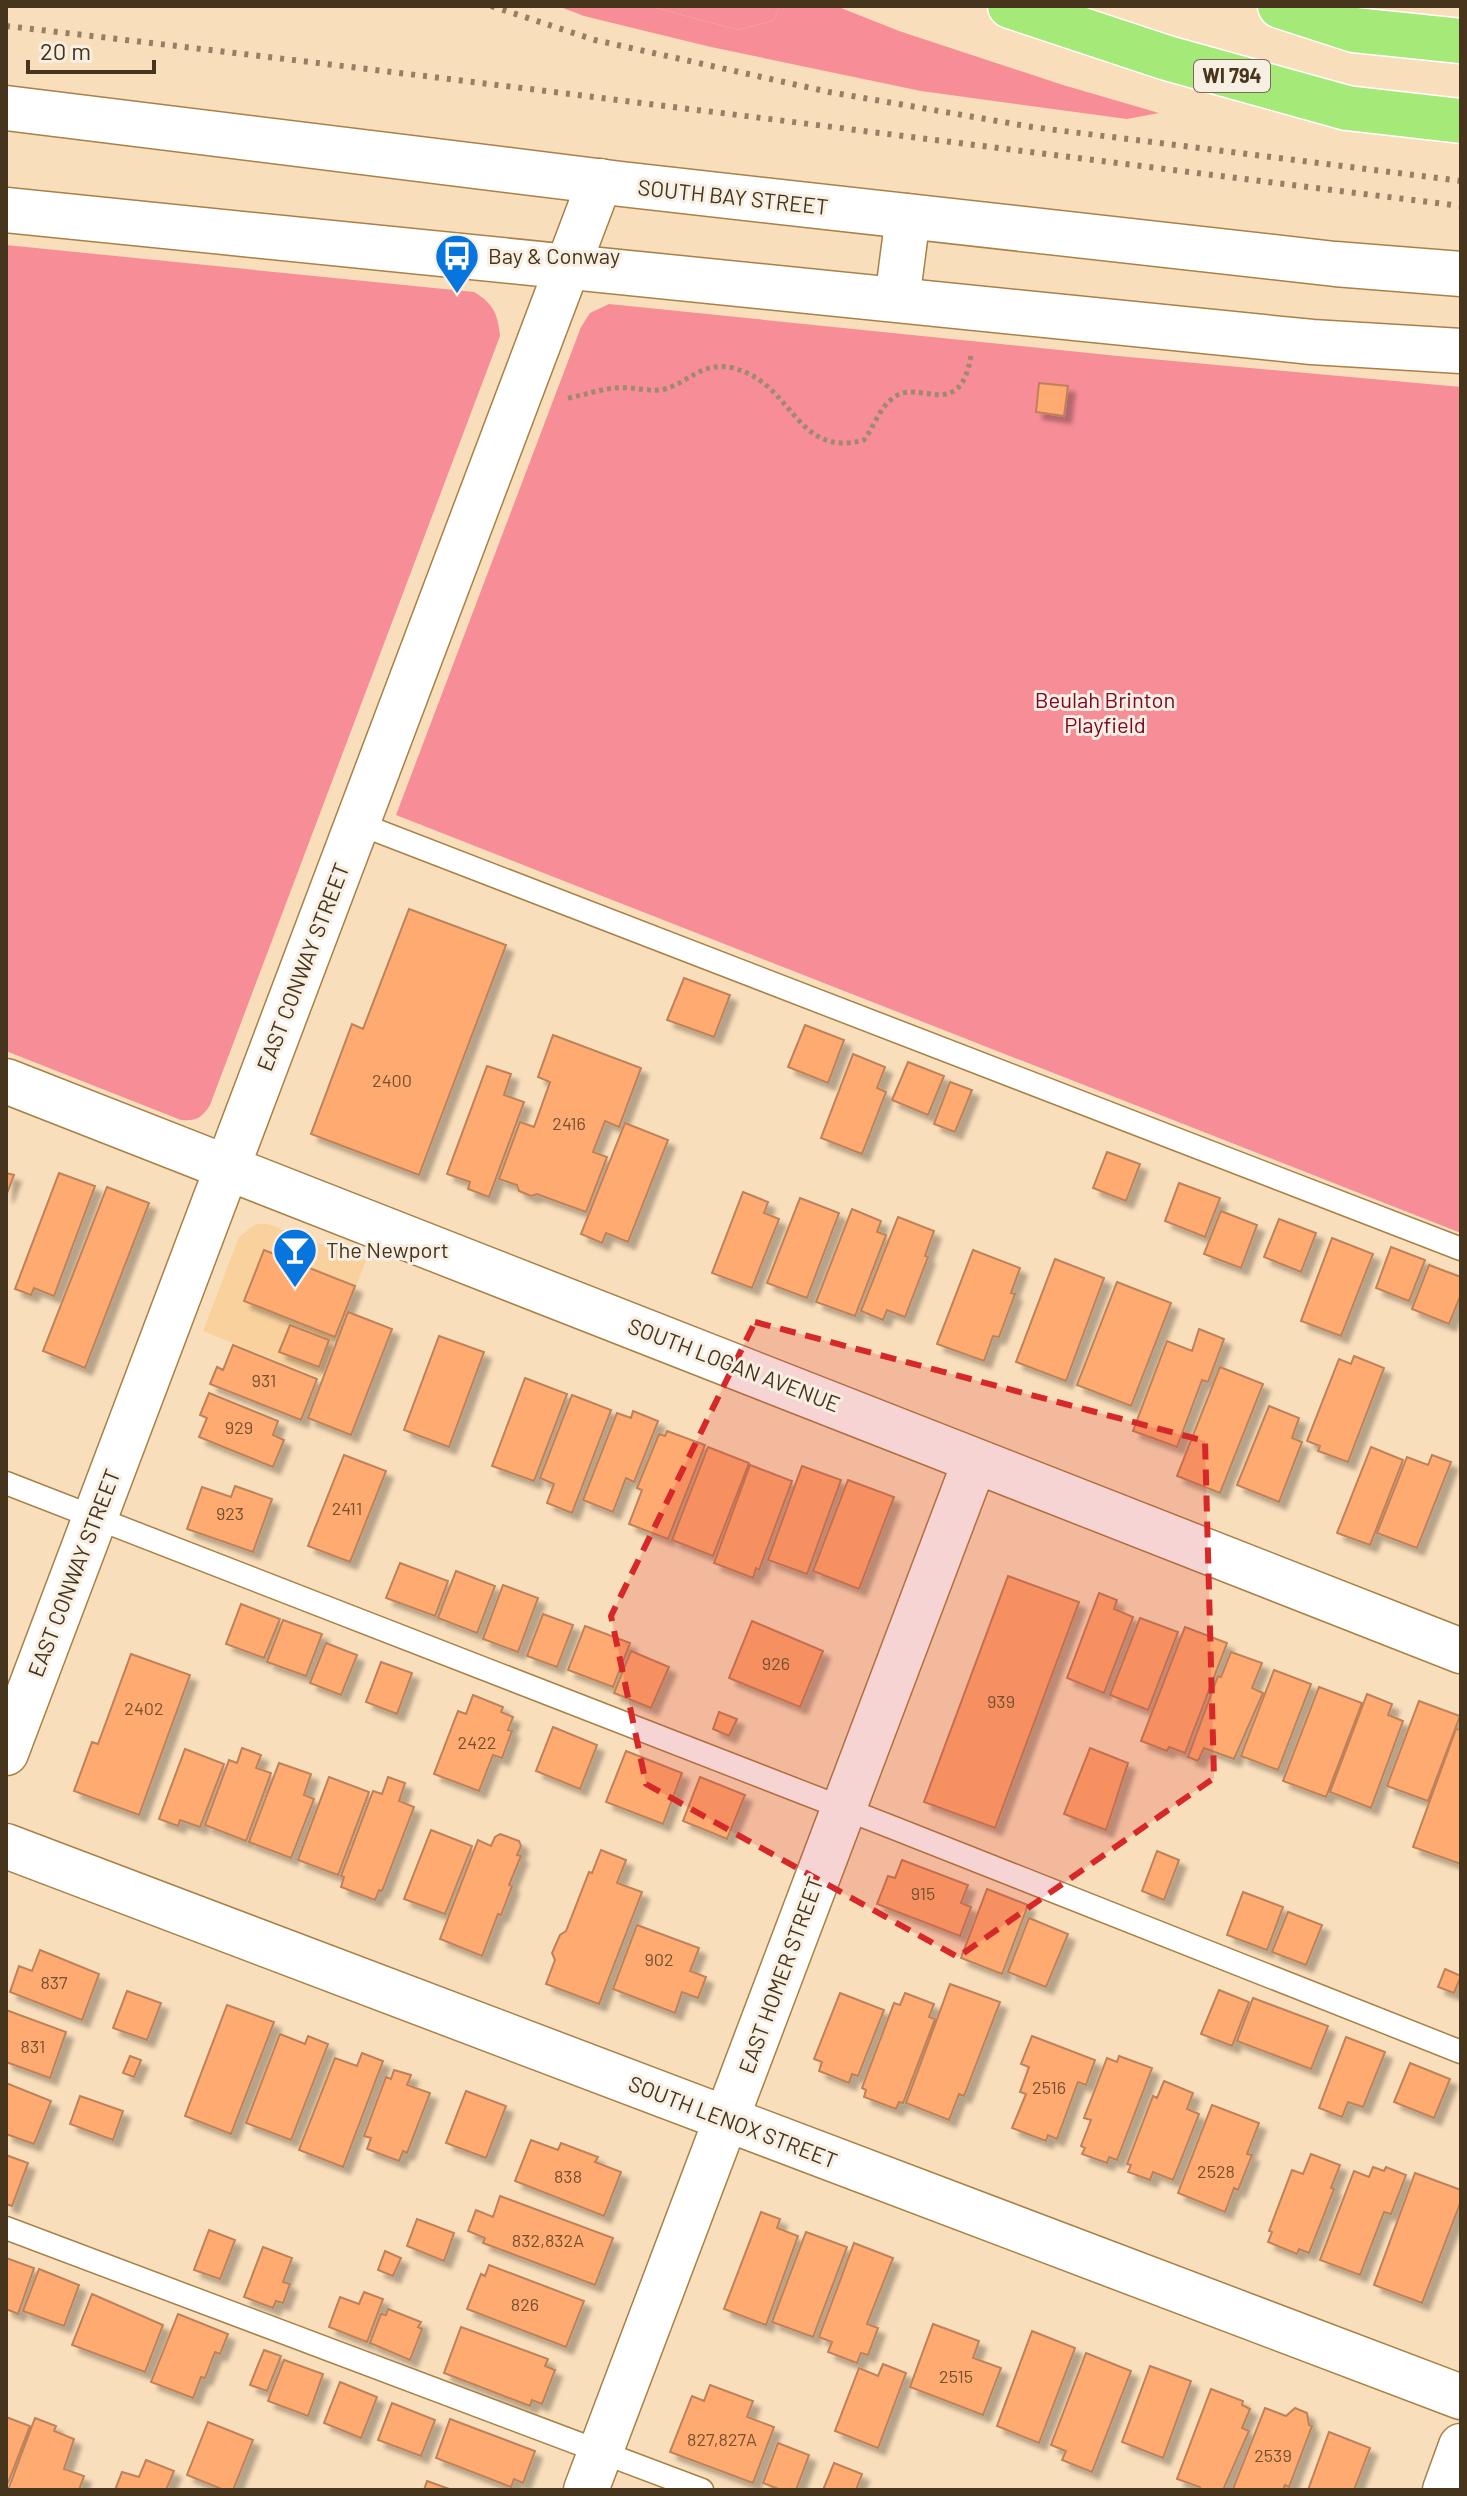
<svg xmlns="http://www.w3.org/2000/svg" width="1467" height="2496" font-family="Barlow,sans-serif">
	<style>
		.built { fill: #f8d19d }
		.green { fill: #f78d97 }
		.forest { fill: #f68e98 }
		.building { fill: #ffaa6f; stroke: #bd825a; stroke-width: 2; filter: url(#shadow) }
		.lines { fill: none; stroke-linecap: round; stroke-linejoin: round }
		.lane-casing { stroke: #a98046; stroke-width: 25 }
		.street-casing { stroke: #a98046; stroke-width: 47 }
		.secondary-casing { stroke: #a98046; stroke-width: 47 }
		.highway-casing { stroke: #fff; stroke-width: 47 }
		.path { stroke: #a08a6c; stroke-width: 5; stroke-dasharray: 4 4; stroke-linecap: butt }
		.lane { stroke: #fff; stroke-width: 22 }
		.street { stroke: #fff; stroke-width: 44 }
		.secondary { stroke: #fff; stroke-width: 44 }
		.highway { stroke: #a5e979; stroke-width: 44 }
		.rail { stroke: #968063; stroke-width: 6; stroke-dasharray: 4 8; stroke-linecap: butt }
		.marked { fill: #d62828; fill-opacity: 0.2; stroke: #d62828; stroke-width: 6; stroke-dasharray: 16 10; stroke-linejoin: round }
		.labels { text-anchor: middle; stroke-width: 6; stroke-linejoin: round; paint-order: stroke }
		.number-label { font-size: 18px; fill: #745231 }
		.shield { fill: #f8efe3; stroke: #7b6c58; stroke-width: 2 }
		.shield-label { font-size: 20px; font-weight: bold; fill: #46341c }
		.street-label { font-size: 22px; fill: #46341c; stroke: #f8efe3 }
		.poi-label { font-size: 22px; fill: #46341c; stroke: #f8efe3; text-anchor: start }
		.park-label { font-size: 22px; fill: #80062a; stroke: #f8efe3 }
	</style>
	<defs>
		<filter id="shadow"><feDropShadow dx="7" dy="7" stdDeviation="2" flood-color="#0004"/></filter>
	</defs>
	<rect width="100%" height="100%" fill="#f9debb"/>
	<path class="built" d="M256 1224H268L366 1261 320 1378 203 1331 239 1237Z"/>
	<path class="green" d="M558 6H649L738 30 773 21 780 6H836L899 31 1063 85 1159 113 1127 119 921 91 711 47 584 16Z
		M6 245 474 292C493 303 498 314 500 336L210 1105C202 1118 196 1121 181 1120L6 1051Z
		M609 304 1118 356 1461 387V1233L396 815 581 327 590 313Z"/>
	<path class="forest" d="M649 6H780L773 21 738 30Z"/>
	<path class="building" d="M1039 383 1068 386 1064 416 1036 412Z
		M409 909 506 945 419 1175 311 1134 352 1024 363 1029Z
		M684 978 730 995 714 1037 667 1020Z
		M805 1025 844 1040 828 1083 788 1067Z
		M553 1035 641 1068 619 1127 605 1121 593 1152 607 1157 586 1212 537 1194 531 1196 519 1191 517 1185 499 1179 520 1122 534 1127 550 1082 538 1077Z
		M853 1054 885 1067 877 1088 886 1092 862 1154 821 1138Z
		M908 1062 944 1076 928 1115 892 1100Z
		M487 1066 511 1074 504 1095 524 1102 489 1197 468 1189 470 1182 447 1174Z
		M950 1082 972 1090 955 1132 934 1124Z
		M625 1123 668 1140 628 1242 606 1233 602 1243 581 1234Z
		M1107 1152 1140 1164 1126 1201 1093 1188Z
		M6 1173 14 1175 6 1196Z
		M59 1173 95 1186 54 1296 34 1288 31 1295 15 1289Z
		M1179 1183 1220 1198 1205 1237 1165 1221Z
		M107 1187 149 1203 85 1368 43 1351Z
		M743 1192 768 1202 764 1213 779 1219 752 1288 712 1273Z
		M800 1198 839 1213 807 1298 767 1283Z
		M852 1209 881 1221 877 1232 886 1235 855 1316 816 1302Z
		M1221 1211 1257 1225 1241 1268 1204 1254Z
		M898 1217 934 1231 925 1256 928 1257 905 1317 887 1310 883 1320 861 1311Z
		M1279 1219 1316 1233 1301 1272 1264 1257Z
		M1332 1238 1373 1254 1341 1336 1301 1321Z
		M1391 1247 1425 1260 1409 1301 1376 1288Z
		M264 1250 355 1286 335 1337 244 1301Z
		M973 1250 1020 1268 1011 1293 1015 1294 999 1337 993 1336 984 1361 937 1344Z
		M1055 1259 1104 1278 1066 1381 1016 1362Z
		M1429 1265 1461 1277V1294L1449 1324 1412 1309Z
		M1117 1282 1171 1303 1131 1406 1077 1385Z
		M348 1312 392 1329 351 1435 308 1418Z
		M290 1325 329 1340 319 1367 279 1352Z
		M1199 1329 1224 1339 1208 1382 1202 1380 1177 1447 1133 1431 1167 1341 1192 1351Z
		M439 1336 484 1352 449 1447 404 1430Z
		M233 1345 317 1379 301 1420 210 1384 217 1367 223 1370Z
		M1354 1356 1384 1368 1348 1462 1318 1451 1320 1446 1307 1441 1339 1359 1351 1364Z
		M1220 1367 1263 1384 1220 1493 1177 1476Z
		M525 1378 567 1394 534 1481 492 1466Z
		M209 1393 278 1421 273 1435 284 1440 273 1467 199 1437 207 1418 200 1415Z
		M572 1395 611 1410 572 1513 547 1503 554 1484 540 1478Z
		M1269 1406 1299 1418 1292 1438 1302 1442 1279 1502 1237 1485Z
		M633 1411 658 1421 634 1482 626 1478 613 1512 583 1500 617 1413 631 1418Z
		M667 1431 705 1445 668 1539 629 1524 642 1490 637 1488 659 1434 665 1436Z
		M708 1447 749 1463 713 1556 672 1540Z
		M1371 1447 1403 1460 1370 1545 1337 1533Z
		M344 1455 386 1471 350 1562 308 1546Z
		M1432 1455 1451 1462 1417 1548 1377 1533 1407 1457 1428 1465Z
		M750 1465 792 1481 759 1570 756 1568 753 1578 714 1563Z
		M802 1466 841 1480 807 1574 768 1560Z
		M848 1480 894 1497 859 1589 813 1571Z
		M235 1486 272 1499 253 1552 187 1529 202 1487 231 1497Z
		M400 1563 448 1581 435 1616 386 1598Z
		M456 1571 495 1586 477 1633 438 1618Z
		M1008 1576 1079 1602 995 1828 924 1802Z
		M503 1585 538 1598 518 1652 483 1639Z
		M1099 1593 1117 1600 1114 1609 1133 1617 1104 1693 1067 1678Z
		M241 1604 280 1619 264 1658 226 1644Z
		M543 1614 573 1625 557 1667 527 1656Z
		M1140 1618 1178 1632 1148 1710 1110 1695Z
		M283 1620 322 1634 306 1676 267 1662Z
		M752 1621 823 1651 800 1707 729 1678Z
		M585 1626 630 1643 613 1687 568 1670Z
		M1185 1627 1227 1643 1185 1753 1169 1747 1167 1751 1141 1741Z
		M326 1643 357 1655 341 1695 310 1683Z
		M631 1651 669 1667 651 1708 614 1693Z
		M1231 1652 1262 1663 1252 1688 1263 1693 1234 1759 1204 1748 1198 1761 1188 1757 1218 1676 1221 1677Z
		M131 1654 190 1675 139 1815 74 1791 92 1742 98 1744Z
		M381 1662 412 1673 397 1714 366 1702Z
		M1274 1670 1311 1684 1278 1770 1241 1756Z
		M1319 1687 1362 1703 1326 1797 1283 1781Z
		M1367 1694 1392 1704 1388 1715 1403 1721 1371 1808 1330 1792Z
		M473 1695 503 1707 501 1712 513 1717 508 1730 512 1731 502 1758 493 1755 479 1791 434 1774 458 1711 466 1714Z
		M1419 1701 1460 1716 1428 1801 1387 1786Z
		M719 1712 737 1719 729 1736 713 1729Z
		M553 1727 597 1745 580 1789 536 1771Z
		M1456 1729 1461 1730V1864L1413 1847Z
		M242 1748 261 1755 256 1768 271 1773 246 1841 205 1825 229 1760 237 1763Z
		M1090 1748 1128 1763 1106 1830 1064 1814Z
		M185 1749 224 1764 200 1827 180 1820 178 1826 159 1819Z
		M626 1751 682 1773 663 1824 606 1802Z
		M279 1763 311 1774 304 1795 314 1799 291 1858 249 1842Z
		M329 1777 369 1792 338 1875 298 1860Z
		M388 1777 405 1783 399 1801 414 1807 382 1891 379 1890 375 1900 341 1887 344 1877 341 1876 373 1791 382 1794Z
		M700 1777 745 1795 727 1839 683 1821Z
		M431 1830 472 1846 445 1914 404 1899Z
		M500 1834 519 1841 521 1846 517 1855 521 1856 509 1885 512 1886 501 1915 498 1914 482 1956 440 1939 478 1840 491 1846 495 1837Z
		M601 1850 626 1860 617 1883 642 1892 599 2004 546 1984 555 1960 552 1953 560 1935 566 1931 589 1872 592 1873Z
		M1157 1851 1179 1860 1164 1900 1142 1891Z
		M902 1860 968 1885 961 1903 971 1907 960 1936 877 1904 888 1876 895 1878Z
		M987 1889 1028 1905 1002 1974 961 1958Z
		M1243 1892 1283 1907 1267 1950 1227 1935Z
		M1288 1912 1322 1925 1306 1965 1272 1952Z
		M1029 1918 1068 1934 1046 1987 1008 1972Z
		M637 1925 699 1948 690 1971 706 1977 698 1998 682 1992 675 2013 613 1989Z
		M40 1950 99 1974 82 2020 10 1992 19 1966 32 1971Z
		M1445 1969 1461 1976 1454 1993 1438 1987Z
		M950 1984 1000 2002 964 2096 959 2094 949 2120 906 2103Z
		M1219 1990 1249 2002 1232 2046 1201 2034Z
		M127 1991 161 2003 147 2040 113 2028Z
		M840 1993 884 2010 858 2076 852 2074 849 2083 819 2071 822 2062 814 2059Z
		M905 1993 934 2004 929 2017 935 2019 903 2103 899 2102 896 2109 864 2097 866 2090 862 2088 894 2003 900 2005Z
		M1253 1998 1328 2026 1311 2069 1237 2041Z
		M227 2005 274 2022 231 2134 185 2116Z
		M6 2010 66 2032 50 2078 6 2062Z
		M280 2034 305 2044 308 2036 328 2044 291 2140 246 2123Z
		M1032 2036 1095 2060 1086 2085 1078 2082 1057 2139 1048 2135 1046 2141 1012 2128 1026 2094 1020 2092 1029 2067 1021 2064Z
		M1346 2037 1385 2052 1363 2107 1348 2102 1342 2117 1319 2108Z
		M362 2053 383 2061 343 2167 299 2150 335 2058 357 2066Z
		M130 2056 141 2060 134 2077 123 2073Z
		M1119 2056 1152 2068 1117 2160 1109 2157 1107 2163 1082 2154 1085 2148 1081 2146 1091 2120 1084 2118 1107 2058 1117 2062Z
		M1410 2063 1450 2079 1434 2118 1394 2102Z
		M394 2070 411 2075 407 2085 430 2093 407 2153 403 2151 399 2161 367 2149 371 2138 364 2136 386 2077 391 2079Z
		M1164 2081 1193 2093 1187 2109 1199 2114 1173 2180 1153 2172 1150 2180 1128 2172 1131 2165 1127 2164 1153 2096 1157 2098Z
		M6 2083 51 2101 34 2144 6 2134Z
		M466 2091 506 2106 486 2158 446 2143Z
		M80 2096 123 2111 113 2140 70 2124Z
		M1212 2105 1259 2123 1247 2154 1252 2155 1238 2190 1234 2188 1225 2212 1178 2193Z
		M531 2140 558 2150 561 2143 598 2157 595 2162 621 2172 604 2216 515 2181Z
		M1311 2154 1340 2165 1331 2188 1334 2189 1309 2253 1299 2249 1297 2254 1268 2242 1272 2232 1269 2231 1292 2170 1303 2174Z
		M6 2155 28 2163 12 2206 6 2204Z
		M1373 2167 1384 2171 1386 2167 1406 2175 1391 2214 1384 2212 1360 2275 1320 2260 1354 2171 1369 2177Z
		M1415 2173 1461 2190V2201L1422 2303 1374 2285Z
		M500 2196 613 2238 595 2285 483 2243 485 2238 468 2231 476 2210 493 2217Z
		M761 2212 780 2219 777 2228 798 2236 766 2325 724 2309Z
		M417 2219 454 2233 444 2261 407 2246Z
		M209 2230 235 2240 220 2279 194 2270Z
		M806 2232 847 2247 813 2337 772 2322Z
		M854 2243 893 2258 867 2324 878 2328 868 2355 861 2353 857 2363 828 2352 832 2342 819 2337Z
		M263 2247 292 2258 283 2282 290 2284 283 2303 276 2301 273 2308 244 2297Z
		M385 2251 401 2258 393 2276 378 2270Z
		M6 2258 34 2268 18 2314 6 2309Z
		M489 2265 584 2301 566 2347 467 2309 481 2274 485 2276Z
		M39 2269 79 2285 64 2326 23 2311Z
		M364 2292 383 2299 367 2342 329 2327 340 2297 359 2304Z
		M92 2294 163 2325 145 2372 72 2345Z
		M388 2309 421 2322 418 2327 422 2329 410 2360 370 2343 381 2314 386 2315Z
		M178 2314 228 2334 220 2354 215 2352 205 2378 201 2377 193 2398 151 2382Z
		M933 2324 979 2341 973 2358 1001 2368 983 2415 910 2387Z
		M461 2327 548 2359 545 2366 555 2370 542 2404 532 2400 530 2406 444 2373Z
		M1032 2331 1075 2348 1039 2443 997 2426Z
		M264 2350 281 2356 267 2391 250 2385Z
		M1086 2353 1131 2371 1092 2472 1062 2460 1066 2451 1051 2445Z
		M284 2360 323 2374 308 2416 268 2401Z
		M883 2364 906 2373 878 2448 835 2431 859 2368 878 2376Z
		M1150 2366 1191 2381 1163 2458 1122 2442Z
		M340 2382 377 2397 361 2438 324 2423Z
		M710 2385 753 2401 747 2417 774 2427 753 2483 670 2452 692 2396 704 2401Z
		M1211 2389 1243 2401 1242 2405 1250 2409 1242 2428 1249 2431 1223 2490H1199L1200 2487 1177 2479Z
		M392 2403 435 2420 421 2456 378 2440Z
		M1265 2408 1286 2416 1295 2408 1307 2413 1309 2425 1312 2426 1289 2487 1285 2485 1283 2490H1236L1233 2489Z
		M6 2417 30 2426 6 2488Z
		M35 2418 56 2426 54 2431 74 2439 64 2469 84 2476 79 2490H8Z
		M450 2419 535 2451 523 2483 514 2479 511 2487 436 2458Z
		M208 2422 253 2440 233 2490H224L187 2475Z
		M1329 2432 1370 2448 1354 2490H1308Z
		M778 2443 809 2455 796 2490H781L763 2483Z
		M146 2460 174 2471 166 2490H115L122 2472 139 2477Z
		M834 2463 862 2474 856 2490H823Z
		M427 2481 452 2490H424Z"/>
	<g class="lines">
		<g class="lane-casing">
			<path id="lane" d="M357 823 1461 1249
				M6 1483 894 1828 1461 2052
				M6 2228 702 2490"/>
		</g>
		<g class="street-casing">
			<path id="street" d="M6 1081 1461 1651
				M6 1753 600 181
				M6 1846 1461 2397
				M586 2490 975 1461
				M1445 2490 1461 2446"/>
		</g>
		<g class="secondary-casing">
			<path id="secondary" d="M6 108 621 184 1335 264 1461 274
				M6 210 1312 342 1461 351
				M897 300 908 216"/>
		</g>
		<g class="highway-casing">
			<path id="highway" d="M1010 6 1167 58 1347 108 1461 121
				M1280 6 1354 30 1461 41"/>
		</g>
		<path class="path" d="M568 398C585 395 600 389 616 388 632 386 651 393 665 389 691 381 702 361 733 368 794 383 795 459 864 440 874 427 879 408 893 398 919 377 959 424 971 356"/>
		<use href="#lane" class="lane"/>
		<use href="#street" class="street"/>
		<use href="#secondary" class="secondary"/>
		<use href="#highway" class="highway"/>
		<path class="rail" d="M491 6 595 40 829 92 1032 127 1461 181
			M6 26C491 82 976 146 1461 206"/>
	</g>
	<path class="marked" d="M755 1322 1205 1441 1214 1778 958 1957 646 1784 611 1616Z"/>
	<defs>
		<g id="bus-pin" transform="scale(2.3)"><path d="M0 17L-7.5 6A9.5 9.5 0 1 1 7.5 6Z" fill="#0675dd" stroke="#f8efe3"/><path d="M-5-6H5V4H4V6H2V4H-2V6H-4V4H-5ZM-3.5-4V0h7V-4ZM-3.5 1.2v1.5H-2V1.2ZM2 1.2v1.5H3.5V1.2Z" fill="#fff"/></g>
		<g id="bar-pin" transform="scale(2.3)"><path d="M0 17L-7.5 6A9.5 9.5 0 1 1 7.5 6Z" fill="#0675dd" stroke="#f8efe3"/><path d="M-6-5H6L.8 .8V4.5H3.5V6h-7V4.5H-.8V.8Z" fill="#fff"/></g>
	</defs>
	<g fill-rule="evenodd">
		<use href="#bus-pin" x="457" y="256"/>
		<use href="#bar-pin" x="295" y="1250"/>
	</g>
	<g class="labels">
		<g class="number-label">
			<text x="392" y="1087">2400</text>
			<text x="569" y="1130">2416</text>
			<text x="264" y="1387">931</text>
			<text x="239" y="1434">929</text>
			<text x="347" y="1515">2411</text>
			<text x="230" y="1520">923</text>
			<text x="776" y="1670">926</text>
			<text x="1001" y="1708">939</text>
			<text x="144" y="1715">2402</text>
			<text x="477" y="1749">2422</text>
			<text x="923" y="1900">915</text>
			<text x="659" y="1966">902</text>
			<text x="54" y="1989">837</text>
			<text x="33" y="2053">831</text>
			<text x="1049" y="2094">2516</text>
			<text x="1216" y="2178">2528</text>
			<text x="568" y="2183">838</text>
			<text x="548" y="2247">832,832A</text>
			<text x="525" y="2311">826</text>
			<text x="956" y="2383">2515</text>
			<text x="722" y="2446">827,827A</text>
			<text x="1273" y="2462">2539</text>
		</g>
		<rect class="shield" x="1194" y="60" width="76" height="32" rx="6"/>
		<g class="shield-label">
			<text x="1232" y="83">WI 794</text>
		</g>
		<g class="street-label">
			<text transform="translate(733 197) rotate(6)" y="8">SOUTH BAY STREET</text>
			<text transform="translate(303 967) rotate(-69)" y="8">EAST CONWAY STREET</text>
			<text transform="translate(734 1365) rotate(21)" y="8">SOUTH LOGAN AVENUE</text>
			<text transform="translate(74 1573) rotate(-69)" y="8">EAST CONWAY STREET</text>
			<text transform="translate(781 1975) rotate(-70)" y="8">EAST HOMER STREET</text>
			<text transform="translate(733 2122) rotate(21)" y="8">SOUTH LENOX STREET</text>
		</g>
		<g class="poi-label">
			<text x="488" y="264">Bay &amp; Conway</text>
			<text x="326" y="1258">The Newport</text>
		</g>
		<g class="park-label">
			<text x="1105" y="708">Beulah Brinton<tspan x="1105" dy="25">Playfield</tspan></text>
		</g>
	</g>
	<rect width="1467" height="2496" fill="none" stroke="#46341c" stroke-width="16"/>
	<path d="M28 60v12h126v-12" fill="none" stroke="#46341c" stroke-width="4"/>
	<text x="40" y="60" font-size="24" fill="#46341c" stroke="#f8efe3" stroke-width="6" paint-order="stroke">20 m</text>
</svg>
